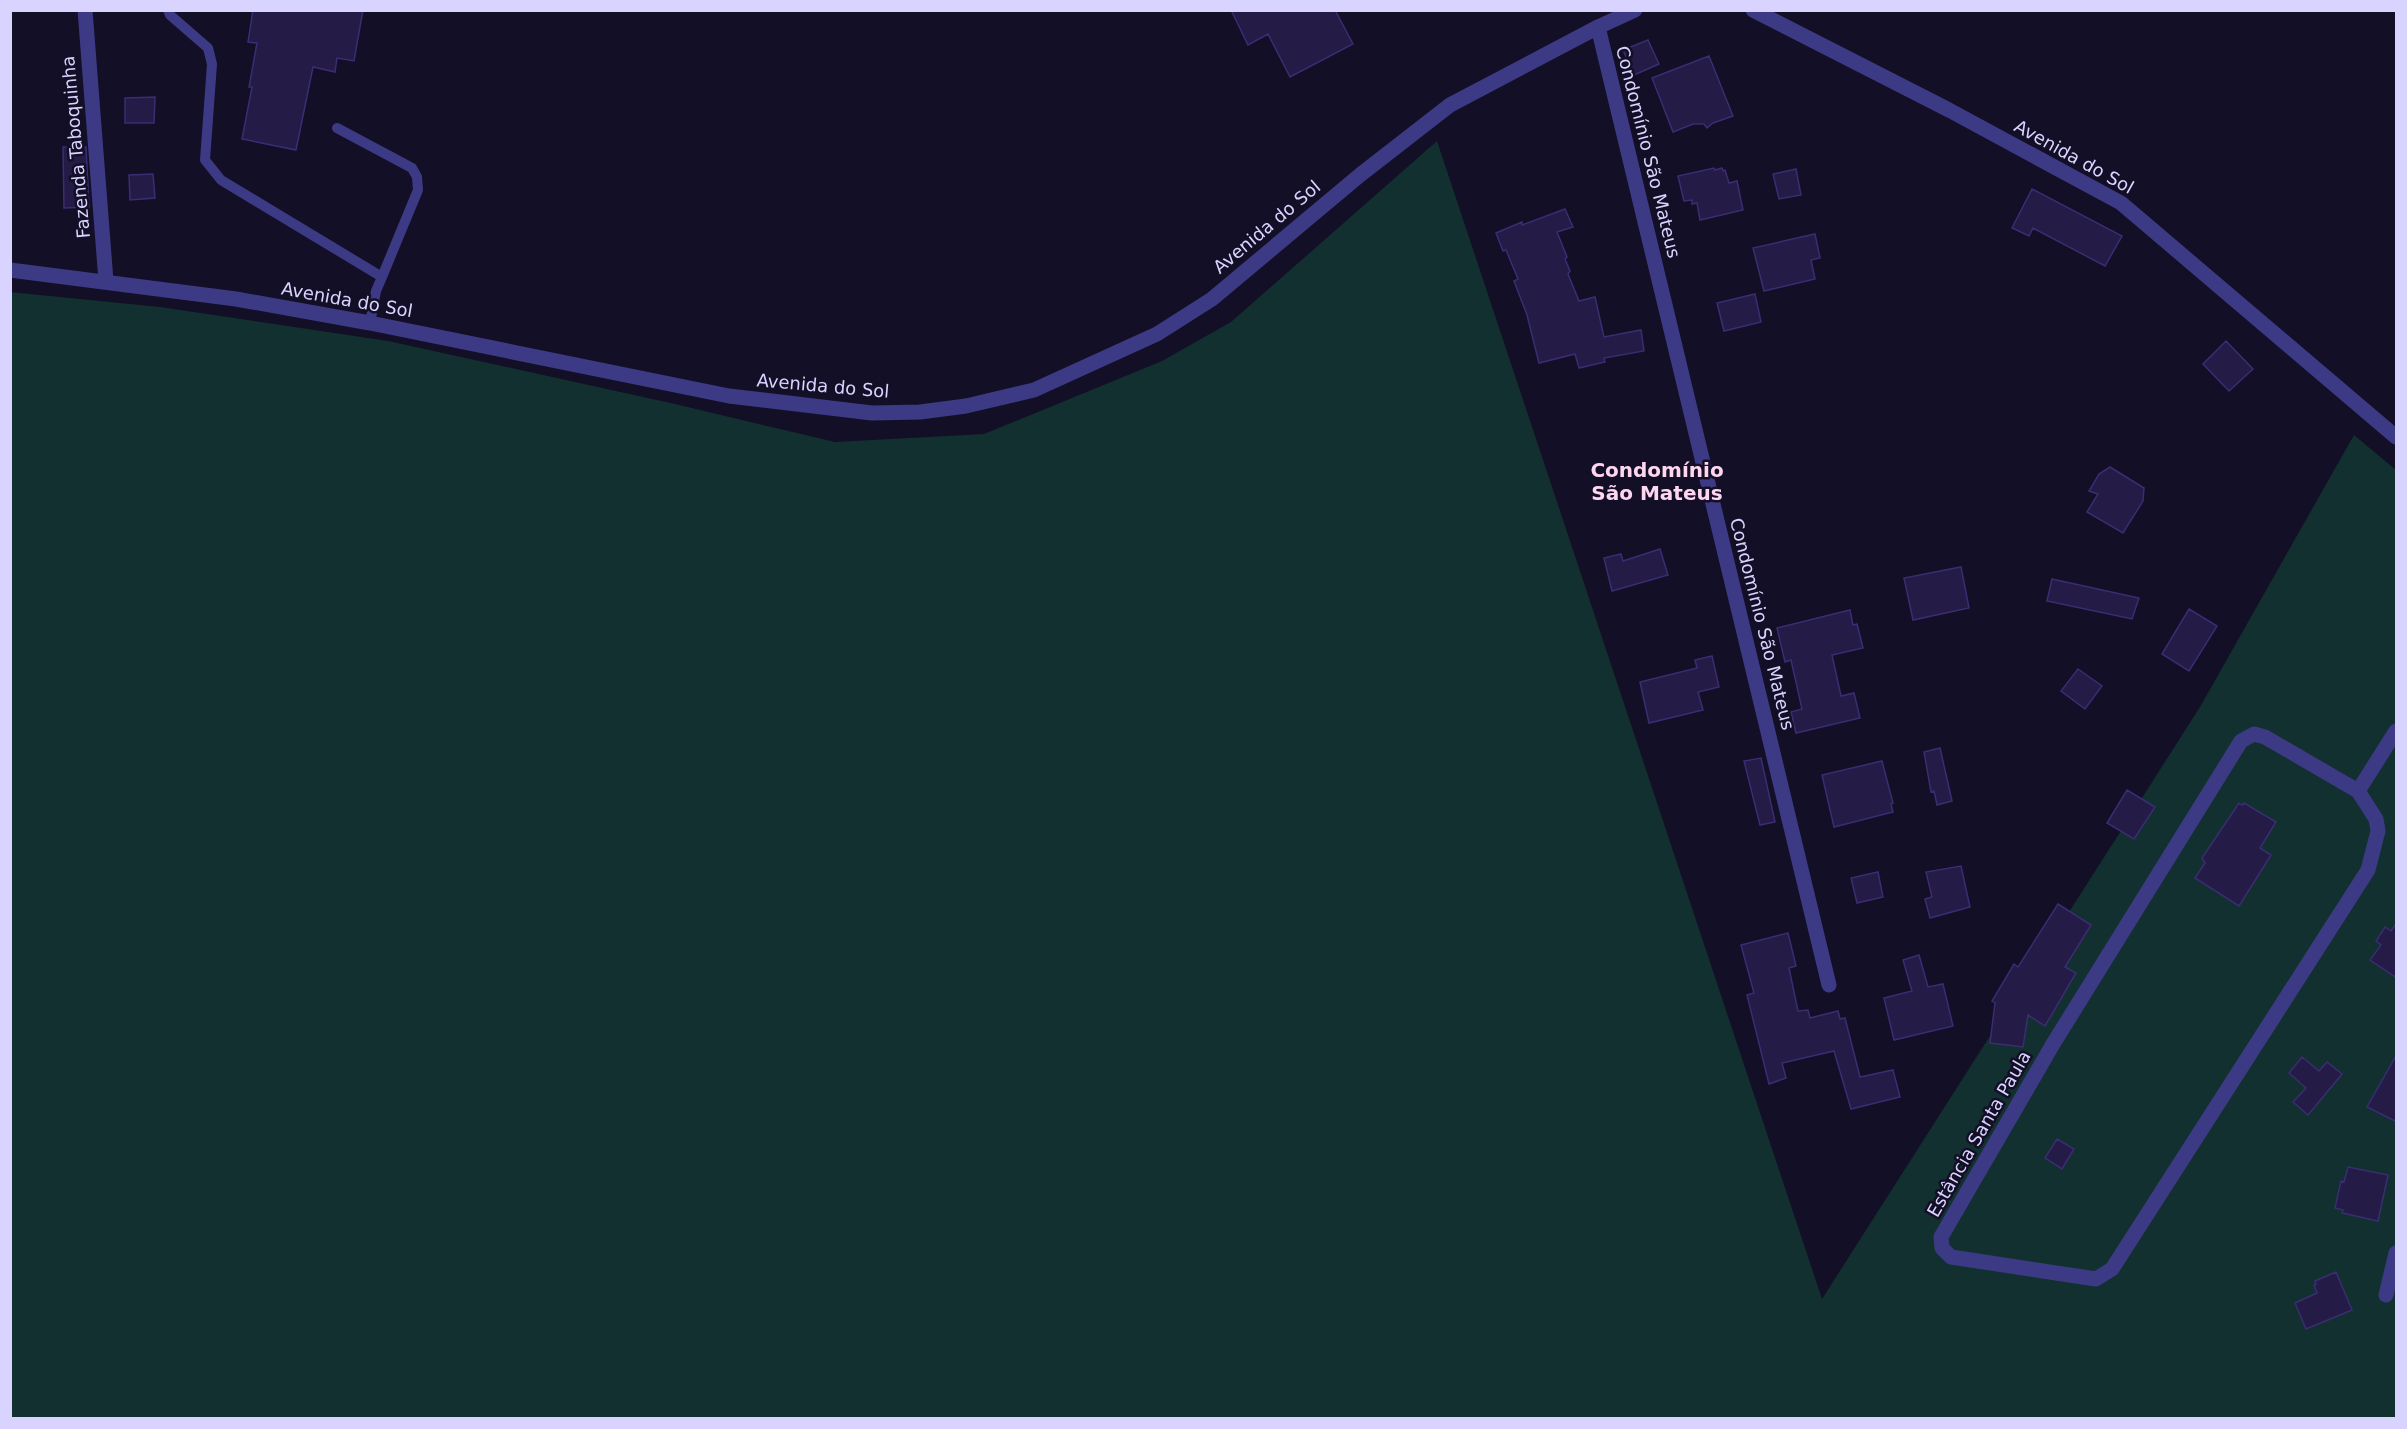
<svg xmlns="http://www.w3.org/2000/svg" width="2407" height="1429" font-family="'DejaVu Sans',sans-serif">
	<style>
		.green { fill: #12302f }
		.building { fill: #241b47; stroke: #3b2d73; stroke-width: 1.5 }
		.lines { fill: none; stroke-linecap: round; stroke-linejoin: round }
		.service { stroke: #3d3a85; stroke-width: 10 }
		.minor { stroke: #3d3a85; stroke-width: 15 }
		.tertiary { stroke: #3d3a85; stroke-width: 15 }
		.labels { text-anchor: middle; stroke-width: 5; stroke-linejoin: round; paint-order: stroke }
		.street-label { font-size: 18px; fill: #d9d4ff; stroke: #130f26 }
		.neighbourhood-label { font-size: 20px; font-weight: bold; fill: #ffd6f0; stroke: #130f26 }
	</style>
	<rect width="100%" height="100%" fill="#130f26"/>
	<path class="green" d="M1437 141 1822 1299 2200 707 2354 435 2396 470V1418H11L10 292 160 307 388 341 675 404 835 442 984 434 1162 361 1231 322Z"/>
	<path class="building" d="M253 10H363L354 61 337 58 335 72 313 67 296 150 242 139 252 87H249L257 43 248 42Z
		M1231 10H1335L1353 44 1290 77 1268 34 1248 45Z
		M1648 40 1659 64 1634 75 1623 50Z
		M1709 56 1733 116 1713 123 1707 128 1704 124H1693L1673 132 1652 78Z
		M155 97 154 123H125V98Z
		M63 147H86L89 207 64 208Z
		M1714 168 1715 170 1722 168 1723 171 1725 170 1729 183 1737 181 1743 210 1700 220 1697 203 1692 204V200L1684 201 1678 176Z
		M1796 169 1801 195 1779 199 1773 174Z
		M153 174 155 198 130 200 129 175Z
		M2032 189 2122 236 2105 266 2033 228 2029 236 2012 228Z
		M1565 209 1573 227 1557 232 1567 257 1565 259 1570 271 1568 274 1579 301 1595 297 1604 337 1641 330 1644 351 1604 358 1605 362 1579 368 1575 354 1539 363 1527 315 1514 281 1518 279 1506 250 1503 251 1496 233 1522 222V225Z
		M1815 234 1820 258 1811 260 1815 279 1764 291 1753 248Z
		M1755 294 1761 322 1724 331 1717 303Z
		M2226 341 2253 369 2229 391 2203 364Z
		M2110 467 2144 488 2143 501 2123 533 2087 512 2098 494 2089 491 2099 474Z
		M1660 549 1668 575 1612 591 1604 558 1621 554 1623 561Z
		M1961 567 1969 608 1913 620 1904 578Z
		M2052 579 2139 598 2132 619 2047 601Z
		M2189 609 2217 626 2189 671 2162 654Z
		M1850 610 1853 625 1857 624 1863 648 1832 655 1841 696 1854 693 1860 718 1796 733 1791 712 1802 709 1791 660 1785 662 1777 628Z
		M1712 656 1719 687 1698 692 1703 710 1649 723 1640 682 1697 668 1695 660Z
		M2078 669 2102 686 2085 709 2061 691Z
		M1940 748 1952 801 1937 805 1934 791 1931 792 1924 752Z
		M1761 758 1775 822 1760 825 1744 761Z
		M1882 761 1893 803 1891 804 1893 812 1834 827 1822 775Z
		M2127 790 2155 807 2134 839 2107 823Z
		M2239 803 2242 805 2244 803 2276 822 2260 848 2271 855 2239 906 2195 878 2205 863 2202 858Z
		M1961 866 1970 907 1930 918 1925 899 1932 897 1926 872Z
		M1878 872 1883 897 1857 903 1851 878Z
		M2058 904 2091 925 2065 967 2076 973 2045 1026 2028 1015 2023 1047 1990 1043 1995 1003 1992 1001 2014 964 2018 967Z
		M2397 922V978L2370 960 2381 945 2376 941 2385 927 2391 931Z
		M1788 933 1796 966 1789 968 1798 1011 1808 1010 1810 1018 1838 1011 1840 1019 1845 1018 1860 1077 1893 1070 1900 1097 1851 1109 1834 1051 1782 1063 1786 1078 1769 1084 1747 995 1754 993 1741 945Z
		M1919 955 1928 987 1943 984 1953 1026 1894 1040 1884 998 1912 991 1903 960Z
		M2397 1054V1122L2367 1107Z
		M2302 1057 2319 1071 2327 1062 2342 1074 2308 1115 2293 1102 2306 1088 2289 1073Z
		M2057 1139 2074 1149 2062 1169 2045 1158Z
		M2348 1167 2388 1175 2378 1221 2342 1213 2343 1210 2335 1208 2341 1181 2344 1182Z
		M2336 1272 2352 1310 2306 1329 2295 1303 2317 1293 2314 1285 2316 1284 2315 1281Z"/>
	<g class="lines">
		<path class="service" d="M168 10 170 15 208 48 212 64 205 160 221 180 382 277 376 291 370 323
			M337 128 412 168 417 177 418 190 382 277"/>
		<path class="minor" d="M85 10 106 281
			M1598 27 1829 985
			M2254 734 2265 737 2358 791 2376 819 2378 831 2368 870 2112 1269 2096 1279 1951 1257 1942 1248 1941 1237 2053 1044 2241 741Z
			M2358 791 2396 731
			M2386 1295 2396 1253"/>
		<path class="tertiary" d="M1753 10 1949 110 2121 203 2396 437
			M10 270 236 299 370 323 729 396 872 413 920 412 966 406 1034 390 1157 334 1212 299 1360 175 1450 105 1598 27 1635 10"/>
	</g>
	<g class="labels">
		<g class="street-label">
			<text transform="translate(76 147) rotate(-95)" y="6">Fazenda Taboquinha</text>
			<text transform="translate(1648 152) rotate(76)" y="6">Condomínio São Mateus</text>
			<text transform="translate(2074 157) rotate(29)" y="6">Avenida do Sol</text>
			<text transform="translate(1267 227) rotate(-40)" y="6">Avenida do Sol</text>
			<text transform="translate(347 300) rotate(10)" y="6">Avenida do Sol</text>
			<text transform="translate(823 386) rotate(5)" y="6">Avenida do Sol</text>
			<text transform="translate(1762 624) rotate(76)" y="6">Condomínio São Mateus</text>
			<text transform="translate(1979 1134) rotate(-60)" y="6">Estância Santa Paula</text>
		</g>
		<g class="neighbourhood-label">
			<text x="1657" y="477">Condomínio<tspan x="1657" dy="23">São Mateus</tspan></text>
		</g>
	</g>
	<rect width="2407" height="1429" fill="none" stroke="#d9d4ff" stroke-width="24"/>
</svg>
